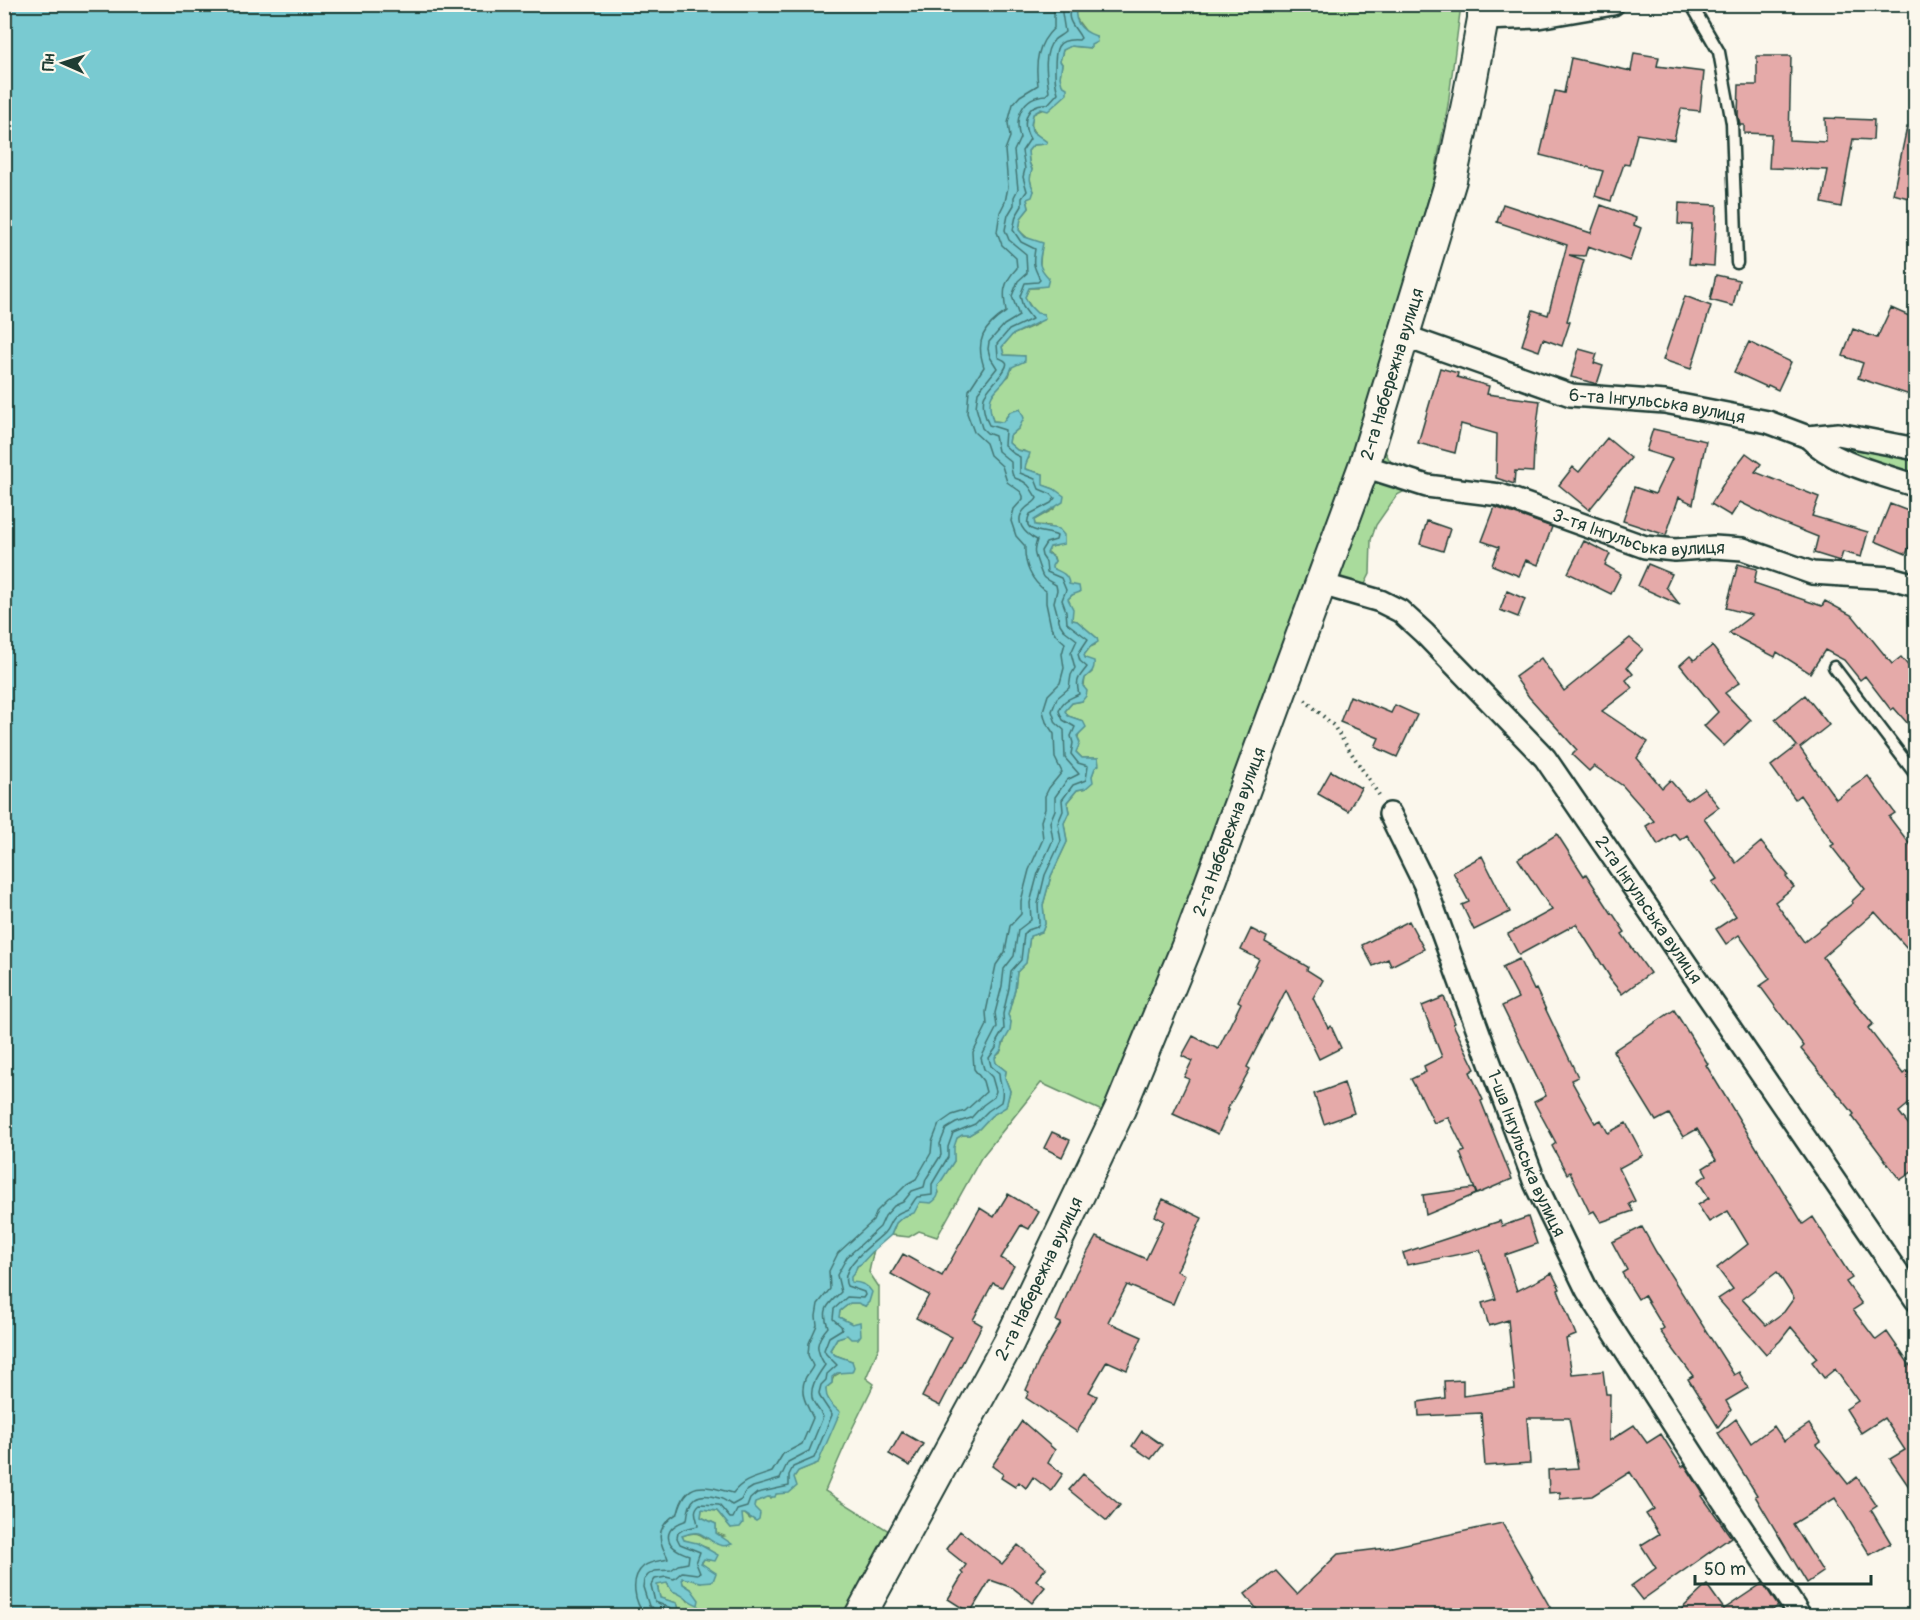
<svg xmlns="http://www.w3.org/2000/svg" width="1920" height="1620" font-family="Pangolin,sans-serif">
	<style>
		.green { fill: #a9db9c; stroke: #648c68; stroke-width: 1.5 }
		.water { fill: #79cad1; stroke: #559292; stroke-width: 1.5 }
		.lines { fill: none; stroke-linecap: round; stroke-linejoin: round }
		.shore { stroke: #437573; stroke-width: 1.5 }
		.building { fill: #e5aaa9; stroke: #1f3d34; stroke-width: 1.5; fill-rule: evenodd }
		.lane-casing { stroke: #1f3d34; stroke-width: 15 }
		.street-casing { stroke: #1f3d34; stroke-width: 26 }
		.secondary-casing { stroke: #1f3d34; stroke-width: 34 }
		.path { stroke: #1f3d34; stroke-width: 4; stroke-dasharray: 1.5 4.5; stroke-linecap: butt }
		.lane { stroke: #fbf7ec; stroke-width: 10 }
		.street { stroke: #fbf7ec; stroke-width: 21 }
		.secondary { stroke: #fbf7ec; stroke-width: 30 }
		.labels { text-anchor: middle; stroke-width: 4.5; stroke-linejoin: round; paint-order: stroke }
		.street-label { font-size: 18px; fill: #1f3d34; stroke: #fbf7ec }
	</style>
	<rect width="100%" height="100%" fill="#fbf7ec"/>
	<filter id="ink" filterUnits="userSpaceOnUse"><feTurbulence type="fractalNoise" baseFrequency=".0167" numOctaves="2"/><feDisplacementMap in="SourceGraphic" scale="12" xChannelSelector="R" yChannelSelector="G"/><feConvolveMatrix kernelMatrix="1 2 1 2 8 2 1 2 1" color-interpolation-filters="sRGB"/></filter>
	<g filter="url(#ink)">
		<path class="green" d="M1078 4 1461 5 1448 105 1433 183 1352 459 1175 940 1107 1105 1102 1111 1041 1083 981 1158 937 1237 919 1231 909 1237 891 1235 896 1223 903 1216 910 1215 920 1202 926 1201 939 1193 937 1186 954 1161 953 1147 957 1138 962 1135H969L979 1129 991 1116 1006 1106 1010 1091 1005 1078 1006 1071 996 1063 994 1058 1000 1053 1011 1022 1008 1015 1015 989 1017 972 1026 963 1030 936 1042 932 1045 924 1043 905 1051 876 1067 842 1064 823 1069 812 1067 802 1077 790 1086 788 1092 776 1098 758H1082L1076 752C1076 738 1079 734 1083 721L1068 716 1065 711 1072 703 1082 701 1085 678 1092 672 1084 655 1090 647 1095 645 1097 638 1077 621 1072 620 1068 599 1072 595 1069 584 1052 569 1051 566 1055 561 1054 557 1047 552 1050 547 1056 546 1050 526 1035 525 1034 520 1054 509V489L1042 485 1043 474 1025 469V462L1029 458 1024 451 1017 450 1009 443 1010 436 1019 428 1010 412 1003 422 993 421 989 407 990 398 999 384 1009 376 1012 367 1024 356 1004 355 1002 347 1012 335 1038 324C1036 312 1030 307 1025 297L1029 288H1038L1041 250C1034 242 1026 238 1019 230L1021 218 1029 208 1027 199 1034 191C1030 183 1029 178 1032 169L1029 162 1028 151 1033 145 1046 144 1047 142C1033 132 1029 132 1033 114 1046 106 1052 110 1062 97L1060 77 1062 64 1060 61 1063 50 1070 46 1090 48C1089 43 1088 37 1086 32 1079 21 1071 18 1078 4Z
			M1827 440 1915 454V481L1841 455Z
			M1383 445C1391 472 1403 471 1428 479L1397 495 1376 525 1371 540 1370 574 1365 584 1353 588 1340 581 1339 574Z
			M874 1249 869 1272 879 1287V1347L866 1378 874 1384 852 1429 825 1491 889 1531 842 1615H681L677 1603 660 1598 657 1584 667 1583 672 1591 683 1594 688 1601 691 1589 683 1584 681 1577 701 1582V1564L704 1559 710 1560 708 1548 684 1540 682 1536C691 1532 700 1532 706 1539L724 1536 716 1533V1524L701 1517 702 1509 717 1511 731 1528 741 1518V1514L744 1513 750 1519 754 1502C759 1499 765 1495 771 1498L775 1494 784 1492 798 1471 818 1463 834 1408 825 1394 826 1388 832 1383C833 1374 836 1376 843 1371 846 1369 849 1364 852 1361L835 1355 830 1350 837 1338 847 1335 852 1324 839 1317 840 1311 850 1303H858L865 1306 851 1282 850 1277 855 1272 857 1266 861 1264Z"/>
		<path class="water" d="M5 4H1078C1071 20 1081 31 1096 36L1097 42 1091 45V48L1071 46 1063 50 1060 61 1062 64 1060 77 1062 85 1067 88V94L1048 111 1041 109 1033 114 1031 125 1032 131 1047 142 1046 144 1033 145 1028 151 1029 162 1032 170C1029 178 1030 183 1034 191L1032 197 1027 199 1029 208 1021 218 1019 230 1025 237 1043 243C1040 260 1035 264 1049 278L1047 286 1029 288 1025 297 1029 305 1037 313 1044 314 1045 319 1012 335 1002 347 1004 355 1025 356V361L1012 367C1004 393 982 386 993 421L1003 422 1010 412 1020 409 1024 418 1019 428 1010 436 1009 443 1017 450 1030 453C1029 459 1025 462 1025 469L1043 474V485L1054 489 1064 496 1063 502 1034 520 1035 525 1059 529 1064 535V544L1050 547 1047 553 1053 557 1055 561 1052 566V568C1061 572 1068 574 1069 584L1079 586 1080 592 1072 595 1068 599 1073 609 1072 620 1077 621 1097 638 1098 642 1090 647 1084 655 1085 658 1094 661C1095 670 1091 673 1085 678L1083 686 1087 691 1086 696 1082 701 1072 703 1065 711 1068 716 1083 721 1086 727 1077 736 1080 743 1076 752 1082 758H1098L1099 765 1095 768 1092 776 1093 782 1086 788 1077 790 1067 802 1069 812 1064 823 1067 842 1051 876 1043 905 1045 924 1042 932 1030 936 1026 963 1017 972 1015 989 1008 1015 1011 1022 1010 1031 1003 1043 1002 1049 995 1058 996 1063 1006 1071 1005 1078 1010 1091 1006 1107 991 1116 979 1129 969 1135H962L957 1138 954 1147V1161L938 1186C939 1194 939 1198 931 1203L920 1202 914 1213 903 1217 896 1223 891 1235 875 1249 861 1264 857 1266 855 1272 851 1277V1282C860 1282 868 1285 872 1292L869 1302 865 1306 858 1303H850L840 1311 839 1317 852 1324 860 1322 861 1335 858 1339H851L847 1335 837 1338 830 1350 835 1355 852 1361 854 1367 852 1372 837 1373 832 1377V1383L826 1388C825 1398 832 1406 840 1412L818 1463 798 1471 794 1477 797 1486 789 1493 776 1494 775 1497H768L755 1502 754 1507 760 1513 759 1519 756 1521 745 1514H742L743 1523 740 1527 731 1528 717 1511 702 1509 701 1517 716 1524V1533L732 1544C718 1550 711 1539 701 1534 696 1531 687 1534 682 1536L684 1540 697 1543 718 1555 715 1561 704 1559 701 1563 716 1573 713 1581 701 1582 682 1578 683 1584 691 1589 699 1600 698 1605C687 1601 683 1594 672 1591L667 1583 657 1585 660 1598 677 1603 681 1615H5Z"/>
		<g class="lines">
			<path class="shore" d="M646 1616C634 1603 629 1578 644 1566 651 1561 661 1561 668 1559 667 1554 663 1550 662 1545 656 1530 666 1520 678 1513 686 1478 707 1486 733 1493 744 1479 756 1478 772 1472L783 1454 802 1444 813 1418C807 1405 799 1394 805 1379 807 1374 811 1371 813 1366L808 1355 809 1343 817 1325 816 1316 818 1304 830 1289 829 1271 838 1253 873 1221 877 1211 887 1201 897 1194 907 1184 916 1179 931 1153 932 1142 939 1124 952 1115 965 1111 986 1092 983 1081 974 1069 973 1053 987 1025 986 1012 996 965 1005 952 1010 926 1021 914V901L1029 870 1043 839 1041 821 1045 809V796L1049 788 1062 772 1055 758 1054 734 1046 722 1043 711 1048 695 1060 683 1064 668 1062 654 1065 643 1056 635 1051 627 1046 603V591C1031 581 1024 564 1025 546L1016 536 1011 521 1014 509 1023 499V496L1021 492 1007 482 1002 466 990 455 986 443 974 432 967 413 969 390 984 367C975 341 983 327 1006 312 1003 293 1002 284 1017 268L1016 258 1002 245 997 232 1000 212 1005 202 1008 187 1005 150 1010 137 1008 123 1013 104 1020 96 1038 85C1035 63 1037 44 1054 28V4
				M666 1616 649 1606 643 1587 644 1580 648 1575 654 1571 671 1570 678 1565 688 1563 689 1555C664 1547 660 1529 687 1520 689 1498 697 1491 719 1498 724 1499 728 1503 732 1505L741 1500 745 1492 753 1487 780 1479 788 1462 809 1451 823 1417C821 1412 816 1407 813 1401 808 1388 818 1375 825 1365 815 1349 815 1342 828 1327 821 1308 829 1304 841 1292L837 1275 847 1257 880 1227 885 1216 894 1206 903 1202 912 1191 924 1187 926 1179 941 1155 940 1144 946 1129 956 1123 971 1118 983 1105 994 1097 996 1091 992 1077 984 1069 981 1058 997 1027 995 1013 1002 986 1004 969 1014 956 1018 930 1031 920 1030 903 1038 873 1053 840 1050 822 1055 810V797L1067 780 1079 774 1065 758 1064 730 1056 723 1052 711 1057 698 1069 688 1071 675 1075 668 1071 653 1077 640 1064 630 1060 624 1054 602 1057 590 1056 585C1041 576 1044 581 1038 564 1034 552 1033 553 1037 540 1025 534 1012 521 1026 508 1030 504 1035 503 1037 498 1034 495 1032 489 1028 485 1018 475 1011 485 1011 462L998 451 995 436 987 433 982 428 976 407 978 392 997 368 990 357 988 349 989 342 1004 325 1019 316 1012 296 1018 281 1027 273 1026 254 1009 240 1005 230 1008 215 1014 205V197L1018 189 1014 151 1020 138C1014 118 1022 96 1046 95L1049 92C1047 77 1042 53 1054 40 1057 37 1062 35 1065 32L1062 13 1063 4
				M674 1616 671 1608 655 1602 651 1585 655 1579 666 1577 674 1579 682 1572 697 1574 700 1573 696 1563 700 1552 680 1544 677 1538 678 1533 684 1529 698 1526C698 1518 691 1511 700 1504L719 1505 730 1518H733L737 1510 747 1507 750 1499 757 1493 789 1486V1475L793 1467 814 1458 832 1415 820 1397 819 1393 821 1385 826 1380 827 1374 837 1365 826 1354 824 1350 829 1337 842 1329 841 1326 833 1319 834 1309 847 1297 863 1298 865 1295 864 1292 847 1286C838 1267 872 1245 884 1233 889 1228 889 1222 894 1217 899 1211 906 1211 909 1208 912 1205 914 1200 917 1197L932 1195V1184L948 1157V1147L953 1133 975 1124 988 1111 1001 1102C1005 1088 999 1086 999 1073L991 1066 989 1058 996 1048 997 1041 1004 1029 1003 1014 1009 988 1011 971 1021 960 1024 934 1028 930 1037 927 1039 923 1038 904 1045 875 1061 841 1058 823 1063 811 1062 800 1073 785 1086 780 1088 766 1078 763 1071 754 1073 743 1071 736 1075 727 1063 720 1059 711C1063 699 1070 699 1079 694 1075 679 1079 678 1087 667L1080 661 1078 654 1088 639 1067 623 1066 611 1062 600 1066 590 1061 578 1047 572 1046 562 1042 556 1041 551 1046 543 1056 540 1057 536C1047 530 1019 535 1030 514L1051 503 1055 498 1051 494 1039 489 1035 479 1020 473V457L1014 454 1004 445 1005 430 989 425C985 417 982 407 984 397 986 389 1011 368 1006 362 1004 359 1000 359 998 357L997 344 1009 330 1032 319 1023 307 1020 296 1025 283 1038 282 1040 280C1034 265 1032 267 1035 249L1021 242 1013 230 1016 216 1022 206V198L1027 191 1023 177 1025 169 1022 151 1030 139C1020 122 1027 102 1048 104L1058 93C1055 83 1055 79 1055 68 1055 50 1055 38 1079 40L1081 38C1075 26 1064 21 1072 4"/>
		</g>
		<path class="building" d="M1634 53 1659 57 1657 66 1704 72 1700 111 1681 109 1674 140 1637 134 1629 165 1624 164 1611 201 1595 196 1603 171 1540 155 1555 91 1564 93 1571 58 1631 71Z
			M1757 56H1791L1789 140 1826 142 1825 118 1874 120 1873 140 1853 139 1841 207 1822 203 1828 170 1769 168 1771 134 1744 133V125H1740L1738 115 1739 85H1757Z
			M1907 127 1916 128V200L1893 194Z
			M1679 203 1717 205 1714 266 1689 264 1692 225 1678 224Z
			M1503 204 1591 233 1601 205 1636 218 1634 225 1641 228 1630 261 1588 246 1585 256 1569 255 1584 260 1567 321 1570 322 1562 346 1543 339 1539 351 1522 345 1533 310 1548 315 1567 245 1497 222Z
			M1716 275 1739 280 1733 306 1710 300Z
			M1685 296 1711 306 1691 369 1663 360Z
			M1891 308 1916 319V397L1858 378 1863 363 1843 356 1853 329 1877 338Z
			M1749 342 1791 362 1778 390 1768 385 1767 387 1734 372Z
			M1579 349 1597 354 1594 363 1603 366 1597 384 1571 377Z
			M1440 368 1458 373 1457 377 1489 386 1487 394 1540 401 1534 448 1533 472 1515 471 1514 484 1496 478 1497 434 1461 424 1455 453 1418 443Z
			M1653 429 1706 441 1693 504 1679 497 1666 535 1623 521 1634 487 1655 494 1672 459 1646 451Z
			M1607 438 1631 458 1589 510 1559 485 1573 467 1579 472Z
			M1746 453 1761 464 1755 472 1819 497 1812 516 1868 532 1861 557 1843 552 1840 561 1814 553 1818 537 1768 517V516L1740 502 1731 516 1711 504 1727 478Z
			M1890 504 1916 514V532L1906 554 1875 541Z
			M1495 507 1552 527 1538 565 1526 560 1519 576 1492 565 1499 547 1482 541Z
			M1427 521 1450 529 1443 551 1420 544Z
			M1584 541 1610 554 1605 565 1621 574 1611 594 1568 573Z
			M1648 564 1672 574 1666 587 1680 605 1638 586Z
			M1738 564 1757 569 1754 583 1822 606 1825 601 1853 616 1892 664 1901 657 1916 675V733L1894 708 1891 710 1865 676 1860 680 1844 660 1825 650 1810 673 1777 652 1775 657 1729 633 1752 615 1726 608Z
			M1507 591 1525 599 1518 617 1500 610Z
			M1630 638 1643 649 1627 667 1633 674 1626 680 1632 688 1602 711 1648 742 1637 758 1662 788 1670 780 1687 800 1704 788 1719 807 1704 818 1736 863 1761 842 1788 875 1786 877 1794 887 1775 902 1804 942 1853 903 1852 901 1865 889 1831 846 1834 844 1800 795 1795 799 1771 766 1797 746 1775 719 1805 695 1829 725 1800 748 1836 799 1868 776 1895 813 1889 817 1916 852V958L1875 912 1823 957 1855 1000 1854 1001 1873 1024 1868 1028 1903 1074 1907 1071 1916 1081V1098L1899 1112 1916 1134V1169L1900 1180 1852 1116 1854 1114 1801 1049 1804 1046 1760 986 1770 979 1739 935 1726 944 1716 929 1736 916 1712 882 1717 879 1687 835 1680 840 1675 834 1658 845 1646 826 1654 821 1623 786 1594 766 1589 771 1572 755 1577 750 1529 697 1515 677 1541 658 1564 691Z
			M1712 646 1740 682 1725 693 1751 720 1724 746 1704 726 1718 712 1680 665 1690 656 1694 660Z
			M1350 696 1391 713 1395 705 1417 715 1397 757 1375 747 1379 738 1340 722Z
			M1331 771 1361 788 1348 811 1318 794Z
			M1557 834 1584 876 1586 874 1612 914H1613L1625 932 1622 934 1650 973 1622 994 1609 978 1610 977 1576 924 1519 955 1508 934 1552 910 1518 859Z
			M1482 856 1510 912 1474 930 1462 905 1469 902 1453 872Z
			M1409 921 1424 949 1391 966 1388 959 1373 966 1362 945Z
			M1251 929 1267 937 1265 942 1308 967 1307 970 1323 980 1313 998 1328 1028 1331 1026 1341 1048 1319 1059 1286 990 1247 1067 1250 1069 1227 1110H1229L1218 1134 1173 1114 1189 1079 1184 1077 1192 1061 1182 1056 1193 1036 1218 1049 1241 1003 1238 1001 1259 959 1241 950Z
			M1519 959 1534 990 1536 989 1578 1077 1571 1080 1595 1123 1601 1120 1608 1133 1626 1123 1643 1155 1619 1168 1635 1201 1629 1204 1633 1211 1601 1222 1594 1211 1590 1213 1570 1172 1567 1174 1552 1146 1556 1143 1534 1102 1546 1096 1502 1006 1518 998 1502 967Z
			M1444 997 1455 1023 1453 1024 1475 1069 1470 1072 1483 1100 1481 1101 1512 1179 1477 1194 1460 1153 1465 1151 1448 1117 1434 1123 1421 1096H1420L1411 1079 1426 1072 1424 1066 1442 1057 1422 1006Z
			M1674 1010 1708 1064 1706 1065 1803 1224 1813 1217 1852 1278 1846 1282 1862 1304 1853 1310 1876 1340 1887 1332 1916 1374V1497L1890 1459 1905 1450 1884 1418 1861 1433 1846 1409 1858 1401 1835 1369 1824 1378 1812 1362 1817 1358 1791 1327 1780 1341 1766 1354 1718 1299 1733 1289 1717 1268 1748 1244 1728 1211 1709 1222 1698 1205 1709 1198 1698 1181 1707 1175 1703 1168 1716 1160 1697 1129 1683 1137 1669 1114 1656 1121 1613 1051ZM1777 1272 1794 1298 1784 1312 1766 1325 1742 1299Z
			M1344 1083 1354 1113 1324 1124 1314 1094Z
			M1052 1132 1070 1140 1062 1157 1044 1148Z
			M1474 1188 1476 1194 1426 1215 1423 1195Z
			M1008 1194 1039 1212 1029 1229 1021 1225 1001 1258 1014 1266 1002 1287 993 1283 973 1320 982 1325 940 1406 922 1397 952 1337 916 1318 929 1295 891 1274 903 1254 942 1276 980 1208 994 1217Z
			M1163 1199 1202 1218 1177 1271 1185 1275 1173 1304 1127 1285 1108 1322 1142 1337 1127 1370 1107 1361 1089 1392 1097 1396 1077 1432 1026 1398 1029 1392 1026 1390 1039 1361 1061 1323 1056 1321 1076 1273 1096 1237 1146 1259 1164 1221 1155 1216Z
			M1528 1217 1537 1244 1505 1255 1517 1291 1552 1273 1560 1289 1558 1290 1576 1335 1566 1339 1572 1374 1603 1371 1606 1394H1610L1609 1441 1634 1425 1647 1443 1661 1434 1682 1467 1685 1465 1704 1495 1702 1496 1731 1537 1642 1600 1631 1586 1656 1568 1641 1545 1659 1534 1646 1514 1654 1509 1630 1472 1592 1496 1560 1499V1492L1549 1493 1548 1470 1578 1468 1569 1418H1527L1530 1463 1485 1466 1481 1413 1419 1416 1418 1402 1445 1398 1444 1381 1463 1380V1396L1515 1389 1508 1320 1489 1326 1482 1303 1496 1299 1480 1250 1407 1265 1403 1253 1500 1221 1502 1226Z
			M1642 1227 1656 1252 1734 1375 1739 1372 1748 1388 1726 1401 1731 1410 1718 1427 1688 1379 1693 1376 1660 1331 1664 1328 1644 1295 1638 1299 1622 1273 1627 1270 1612 1242Z
			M1736 1419 1751 1443 1774 1426 1784 1441 1809 1424 1821 1442 1817 1445 1848 1484 1857 1477 1877 1506 1871 1510 1891 1543 1870 1555 1835 1498 1793 1524 1823 1572 1807 1583 1755 1496 1757 1495 1718 1433Z
			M1022 1421 1055 1450 1048 1463 1063 1474 1051 1491 1033 1477 1026 1488 1019 1482 1015 1487 1001 1478 1003 1474 992 1466Z
			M1142 1431 1162 1445 1151 1459 1132 1446Z
			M902 1432 923 1444 910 1466 889 1454Z
			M1083 1474 1120 1505 1107 1521 1069 1490Z
			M1502 1523 1555 1616H1262L1245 1594 1276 1571 1297 1594 1338 1554 1387 1548Z
			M960 1531 1002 1564 1018 1545 1046 1568 1036 1580 1045 1587 1032 1603 1013 1588 990 1580 970 1613 948 1599 963 1574 961 1572 966 1565 946 1549Z
			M1763 1583 1778 1606 1764 1616H1674L1707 1585 1724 1609Z"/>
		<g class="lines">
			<g class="lane-casing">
				<path id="lane" d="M1691 4 1719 52 1732 123 1737 263
					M1834 667 1916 775"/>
			</g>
			<g class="street-casing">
				<g id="street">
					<path d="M1483 19 1538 17 1613 4"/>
					<path id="s1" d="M1404 336 1571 395 1665 402 1768 422 1808 437 1838 434 1916 449"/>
					<path d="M1808 437C1836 465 1879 473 1916 486"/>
					<path id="s2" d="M1364 466 1427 486 1500 495 1645 547 1675 550 1714 547 1743 549 1812 573 1891 578 1916 585"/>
					<path id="s3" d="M1321 584 1380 601 1400 611 1424 633 1545 758 1916 1300"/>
					<path id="s4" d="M1390 814 1424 883 1487 1055 1535 1183 1587 1290 1714 1487 1800 1616"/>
				</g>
			</g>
			<g class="secondary-casing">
				<g id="secondary">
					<path id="s5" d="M860 1616 1009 1342 1120 1109 1187 946 1364 466 1451 180 1467 104 1483 19V4"/>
				</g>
			</g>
			<path class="path" d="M1305 700 1333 725 1379 795"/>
			<use href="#lane" class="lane"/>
			<use href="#street" class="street"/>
			<use href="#secondary" class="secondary"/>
		</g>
	</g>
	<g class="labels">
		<g class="street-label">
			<text dy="6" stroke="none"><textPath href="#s5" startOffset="1354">2-га Набережна вулиця</textPath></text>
			<text dy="6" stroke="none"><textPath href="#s1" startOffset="264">6-та Інгульська вулиця</textPath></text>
			<text dy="6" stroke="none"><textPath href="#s2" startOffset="285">3-тя Інгульська вулиця</textPath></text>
			<text dy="6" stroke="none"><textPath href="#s5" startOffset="868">2-га Набережна вулиця</textPath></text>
			<text dy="6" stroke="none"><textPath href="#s3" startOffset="474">2-га Інгульська вулиця</textPath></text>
			<text dy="6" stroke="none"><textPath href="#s4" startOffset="366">1-ша Інгульська вулиця</textPath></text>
			<text dy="6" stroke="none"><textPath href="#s5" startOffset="382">2-га Набережна вулиця</textPath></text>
		</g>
	</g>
	<rect width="1920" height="1620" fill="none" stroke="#fbf7ec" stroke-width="24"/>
	<rect x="12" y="12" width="1896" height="1596" fill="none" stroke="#1f3d34" stroke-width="2" filter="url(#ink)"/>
	<g transform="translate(63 63) rotate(273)" stroke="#fbf7ec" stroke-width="4.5" paint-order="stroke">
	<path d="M0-4.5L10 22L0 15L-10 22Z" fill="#1f3d34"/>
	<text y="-9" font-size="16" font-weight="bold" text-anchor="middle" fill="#1f3d34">Пн</text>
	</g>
	<path d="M1695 1575v9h176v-9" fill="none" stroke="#1f3d34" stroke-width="3"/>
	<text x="1704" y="1575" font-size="18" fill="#1f3d34" stroke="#fbf7ec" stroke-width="4.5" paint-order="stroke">50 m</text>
</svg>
